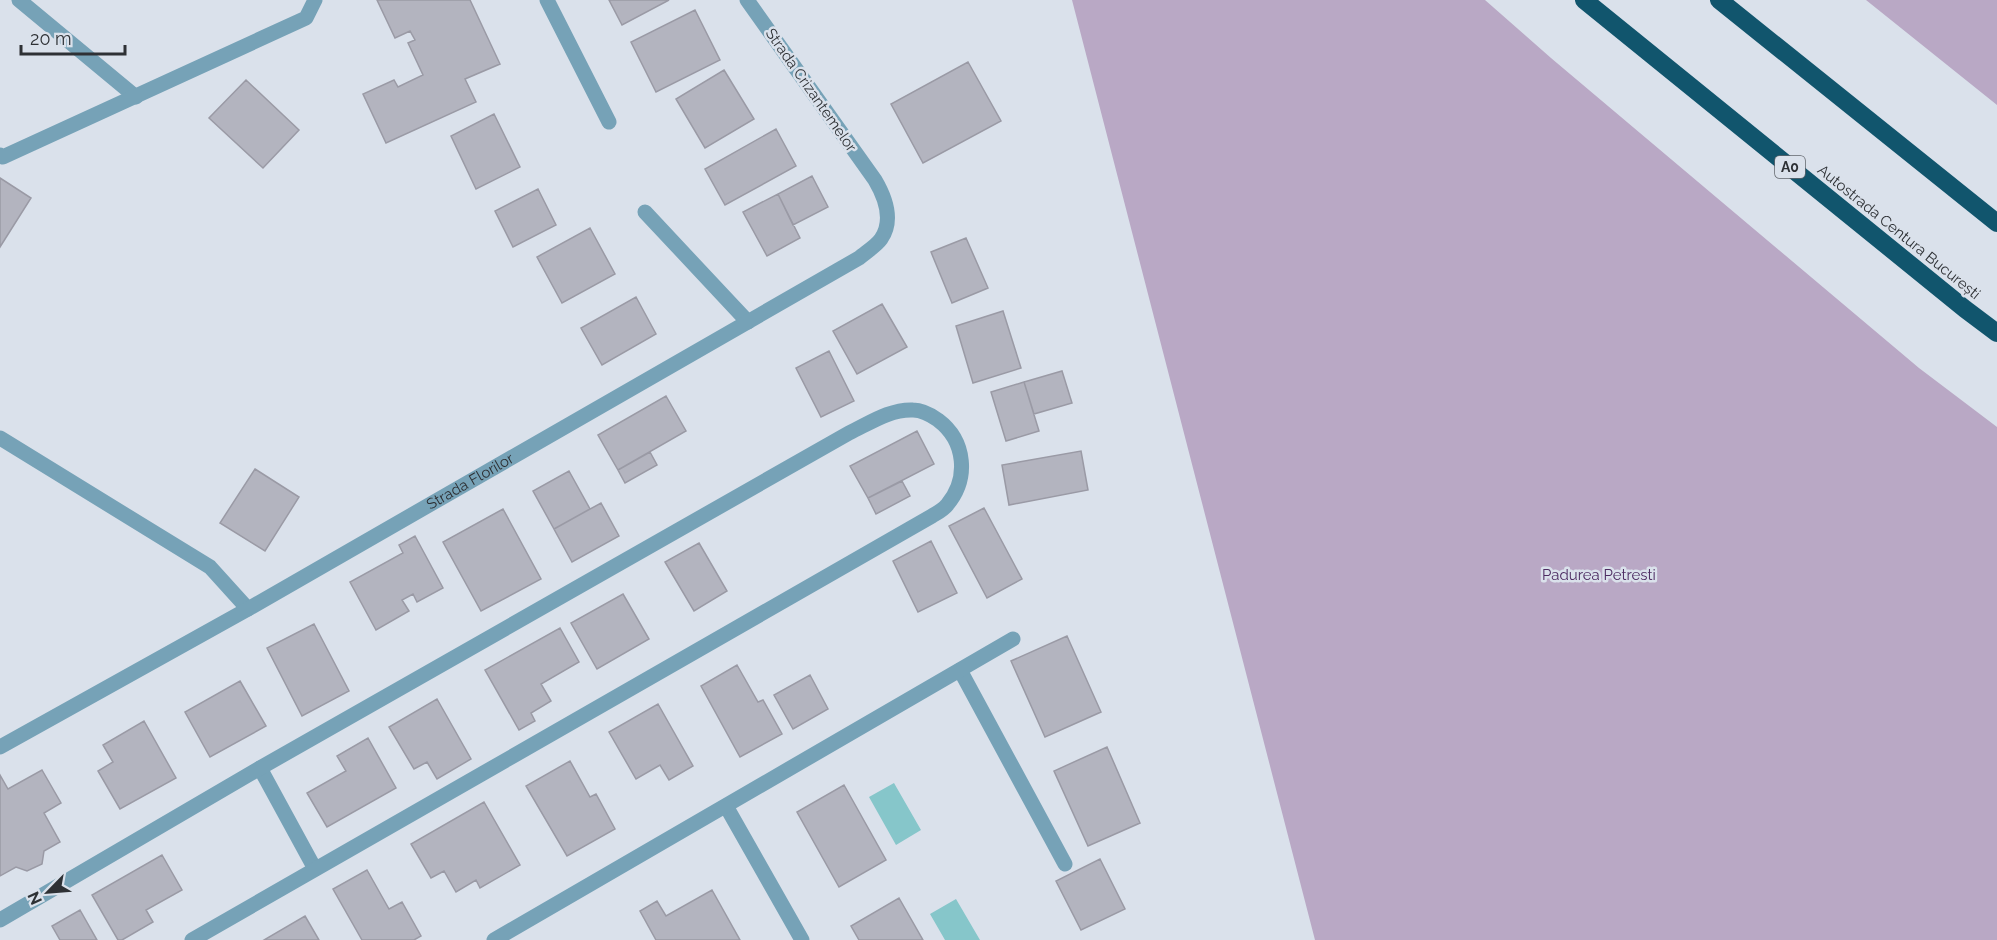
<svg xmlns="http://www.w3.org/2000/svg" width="1997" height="940" font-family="Raleway,sans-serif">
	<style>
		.green { fill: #b9a8c5 }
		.water { fill: #86c6ca }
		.building { fill: #b3b4bf; stroke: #9a9aa5; stroke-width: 1.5 }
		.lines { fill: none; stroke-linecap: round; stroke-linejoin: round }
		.minor { stroke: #76a2b7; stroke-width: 15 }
		.motorway { stroke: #11556d; stroke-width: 18 }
		.labels { text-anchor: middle; stroke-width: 5; stroke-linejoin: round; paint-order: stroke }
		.shield { fill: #dae1eb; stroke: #62666c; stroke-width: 1.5 }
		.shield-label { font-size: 14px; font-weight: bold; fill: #2e3135 }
		.street-label { font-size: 15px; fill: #2e3135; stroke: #dae1eb }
		.park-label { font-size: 15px; fill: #4d2c62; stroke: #dae1eb }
	</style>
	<rect width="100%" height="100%" fill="#dae1eb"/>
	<path class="green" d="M1072 0H1485L1551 58 1919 368 1997 427V940H1315Z
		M1866 0H1997V105Z"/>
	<path class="water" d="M894 783 921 830 896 845 869 797Z
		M956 899 980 940H945L930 914Z"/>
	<path class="building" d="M377 0H470L500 64 465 79 476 102 386 143 363 94 394 80 398 87 423 75 408 43 415 40 410 31 395 38Z
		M609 0H669L622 25Z
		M695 10 720 60 656 92 631 42Z
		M968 62 1001 121 923 163 891 104Z
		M724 70 754 119 705 148 676 99Z
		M246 80 299 130 263 168 209 118Z
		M494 114 520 167 476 189 451 136Z
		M776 129 796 166 725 205 705 169Z
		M812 176 828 207 793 225 778 194Z
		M0 178 31 198 0 247Z
		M538 189 556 225 513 247 495 211Z
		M778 194 800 238 767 256 743 212Z
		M590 228 615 274 562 303 537 257Z
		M966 238 988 288 952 303 931 252Z
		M636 297 656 334 602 365 581 328Z
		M882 304 907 347 857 374 833 331Z
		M1003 311 1021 368 973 383 956 326Z
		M829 351 854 401 821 417 796 368Z
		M1062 371 1072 403 1034 414 1024 382Z
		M1024 382 1039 431 1006 441 991 392Z
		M666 396 686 431 618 470 598 435Z
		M917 431 934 464 868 498 850 466Z
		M1081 451 1088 490 1009 505 1002 465Z
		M650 452 657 465 625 483 618 470Z
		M255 469 299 497 265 551 220 523Z
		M569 471 590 509 554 529 533 491Z
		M902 481 910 496 876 514 868 498Z
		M601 503 619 536 572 562 554 529Z
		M984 508 1022 579 987 598 949 526Z
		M503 509 541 579 481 611 443 542Z
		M415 536 443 588 417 602 413 594 402 600 409 611 376 630 350 582 403 553 399 545Z
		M931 541 957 593 918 612 893 561Z
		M699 543 727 591 694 611 665 562Z
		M623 594 649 639 597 669 571 623Z
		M314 624 349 691 302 716 267 648Z
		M560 628 579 662 541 684 551 701 531 713 535 721 519 730 485 670Z
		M1067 636 1101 712 1045 737 1011 661Z
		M737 665 758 702 763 700 782 734 740 757 701 686Z
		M810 675 828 709 793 729 774 695Z
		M240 681 266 726 210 757 185 712Z
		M437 699 471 759 437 779 427 762 414 769 389 727Z
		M658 704 693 766 669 780 660 765 636 779 609 732Z
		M144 721 176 778 120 809 98 771 113 762 103 745Z
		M368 738 396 788 327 827 307 793 346 771 337 756Z
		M1107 747 1140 823 1088 846 1054 771Z
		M570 761 590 797 596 794 615 829 567 856 526 786Z
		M42 770 61 803 44 813 60 842 44 851 42 864 27 871 16 867 0 876V775L8 789Z
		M844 785 886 860 839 887 797 812Z
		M484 802 520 865 480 888 476 880 456 892 444 871 431 878 411 844Z
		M162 855 182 890 146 910 153 922 122 940H118L92 895Z
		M1100 859 1125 909 1081 930 1056 881Z
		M367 870 389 909 402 902 421 936 414 940H362L333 889Z
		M712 890 740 940H656L640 911 657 901 666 916Z
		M899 898 923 940H859L851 926Z
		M80 910 97 940H60L52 926Z
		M305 916 319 940H264Z"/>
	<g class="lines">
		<g class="minor">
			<path d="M19 0 136 97"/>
			<path d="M547 0 609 122"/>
			<path d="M0 155 3 157 306 18 315 0"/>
			<path d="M645 212 748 322"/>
			<path d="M0 438 210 567 248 609"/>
			<path d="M960 670 1065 864"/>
			<path id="s1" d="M0 747 248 609 859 258C866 252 876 246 881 239 894 220 885 197 875 180L747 0"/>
			<path d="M260 768 315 869"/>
			<path d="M726 806 802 940"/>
			<path d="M0 920 260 768 849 433C870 423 890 409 913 410 923 410 931 415 938 420 966 441 969 479 947 505 943 510 937 513 932 516L192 940"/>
			<path d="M494 940 1013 639"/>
		</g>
		<path class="motorway" d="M1584 0 1965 309 1997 333
			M1719 0 1997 223"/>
	</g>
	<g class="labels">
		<rect class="shield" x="1775" y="156" width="30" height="22" rx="4.5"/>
		<g class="shield-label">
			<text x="1790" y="172">A0</text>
		</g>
		<g class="street-label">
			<text transform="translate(811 90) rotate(55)" y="5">Strada Crizantemelor</text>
			<text transform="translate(1899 232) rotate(39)" y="5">Autostrada Centura București</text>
			<text dy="5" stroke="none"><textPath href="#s1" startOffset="540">Strada Florilor</textPath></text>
		</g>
		<g class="park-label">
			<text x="1599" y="580">Padurea Petresti</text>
		</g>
	</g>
	<g transform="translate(48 892) rotate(245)" stroke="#dae1eb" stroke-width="4.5" paint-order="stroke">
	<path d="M0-4.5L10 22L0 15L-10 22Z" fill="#2e3135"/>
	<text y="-9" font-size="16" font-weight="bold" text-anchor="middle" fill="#2e3135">N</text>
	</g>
	<path d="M21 45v9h104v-9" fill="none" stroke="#2e3135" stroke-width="3"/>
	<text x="30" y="45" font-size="18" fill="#2e3135" stroke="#dae1eb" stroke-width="4.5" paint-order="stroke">20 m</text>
</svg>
